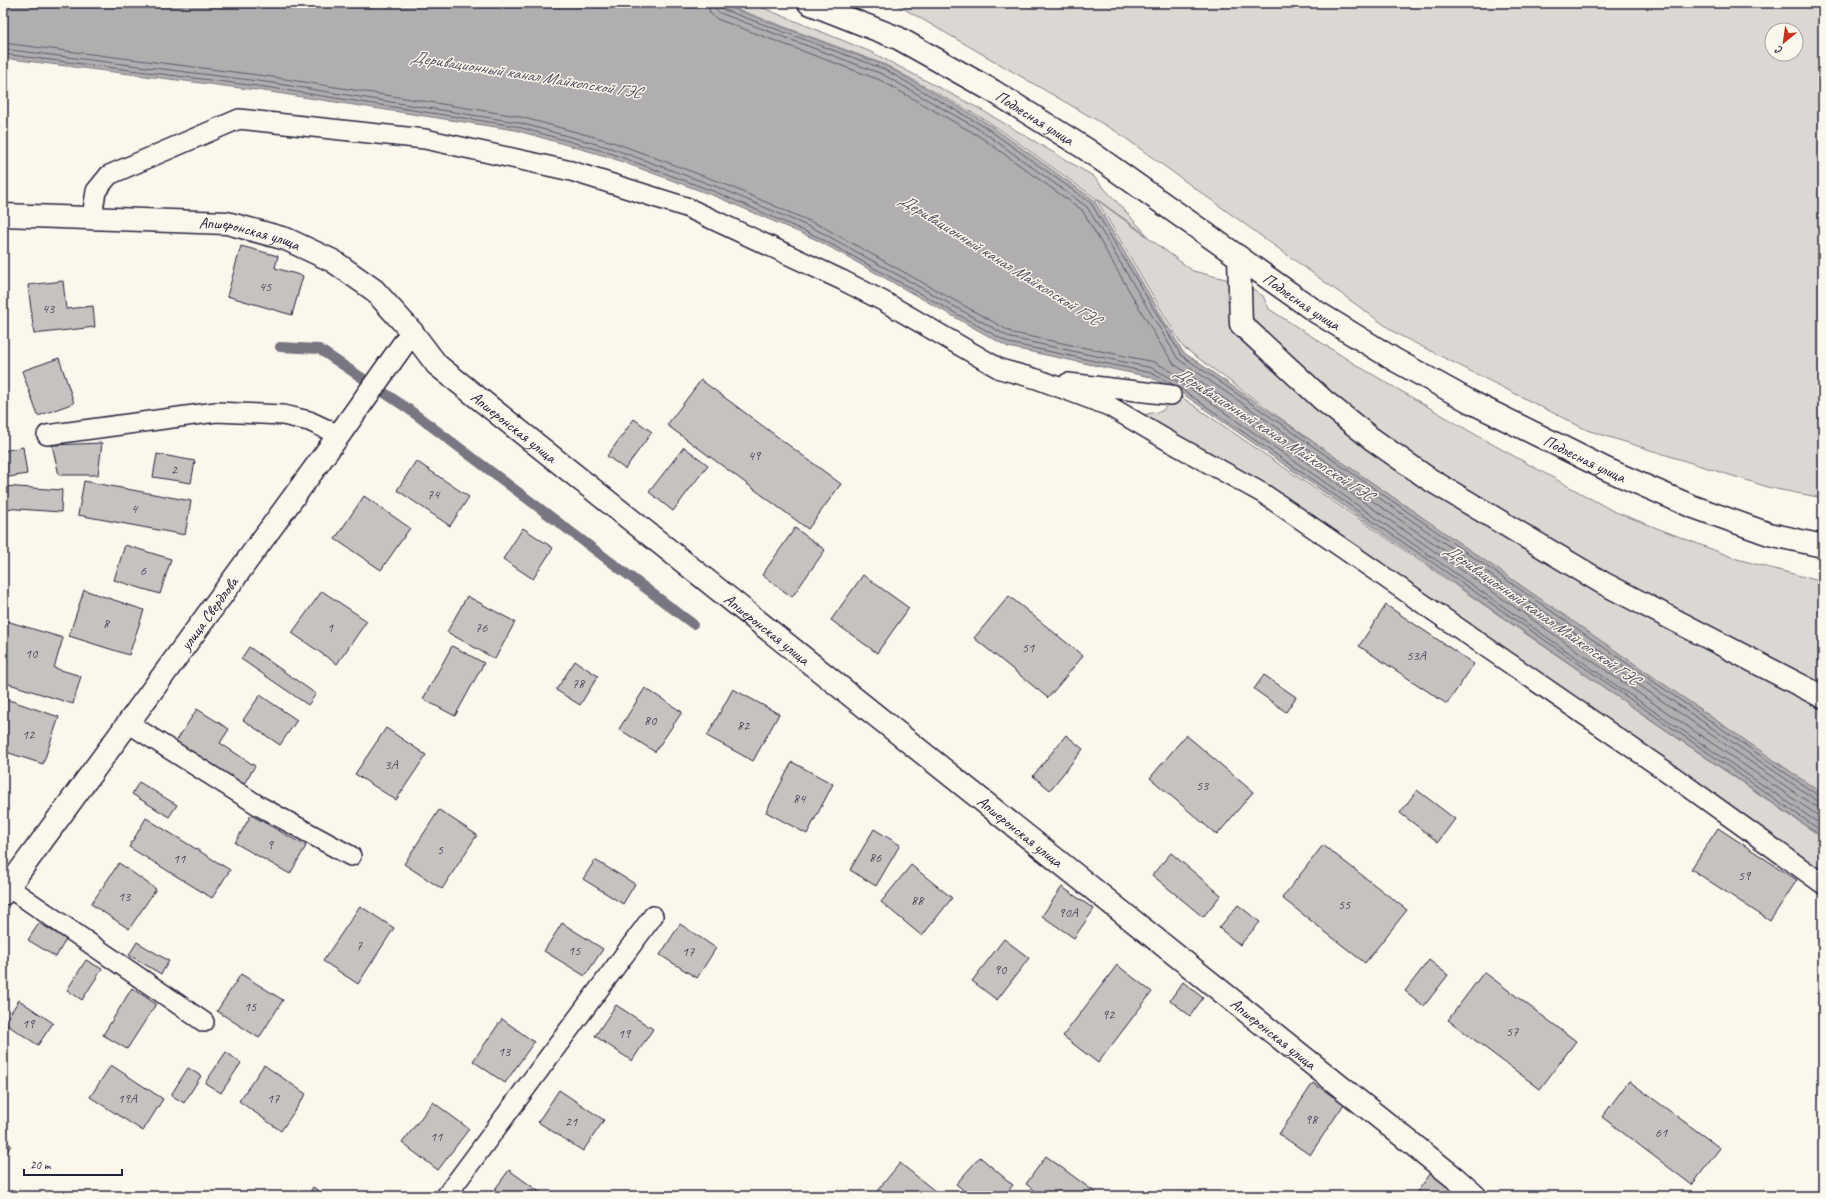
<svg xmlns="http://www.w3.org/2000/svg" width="1826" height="1199" font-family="Caveat,sans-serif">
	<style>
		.green { fill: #dbd8d3; stroke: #7e7d87; fill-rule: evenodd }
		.water { fill: #b1aeb0; stroke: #787681 }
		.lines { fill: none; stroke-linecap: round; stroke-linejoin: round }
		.shore { stroke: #5b5a6a; stroke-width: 1 }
		.stream { stroke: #787681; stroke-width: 10 }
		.building { fill: #c6c2c0; stroke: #22223b }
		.service-casing { stroke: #22223b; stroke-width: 22 }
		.minor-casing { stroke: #22223b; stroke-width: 25 }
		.primary-casing { stroke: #22223b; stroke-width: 25 }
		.service { stroke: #fbf7ec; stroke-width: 19 }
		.minor { stroke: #fbf7ec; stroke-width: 22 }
		.primary { stroke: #fbf7ec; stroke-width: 22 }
		.labels { text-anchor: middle; stroke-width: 3; stroke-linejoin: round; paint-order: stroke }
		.number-label { font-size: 14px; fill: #4b4a5c }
		.street-label { font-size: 16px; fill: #22223b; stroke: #fbf7ec }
		.water-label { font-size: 17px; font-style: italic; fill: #545364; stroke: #fbf7ec }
	</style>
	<rect width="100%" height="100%" fill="#fbf7ec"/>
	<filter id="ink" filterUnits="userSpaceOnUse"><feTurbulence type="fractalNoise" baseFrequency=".025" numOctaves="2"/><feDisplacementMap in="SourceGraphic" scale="8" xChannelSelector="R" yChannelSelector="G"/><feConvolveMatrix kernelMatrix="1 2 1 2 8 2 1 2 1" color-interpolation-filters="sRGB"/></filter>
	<g filter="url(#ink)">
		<path class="green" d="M721 3H751L756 5 871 52 980 109 1093 176 1148 236 989 122 886 65Z
			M894 3H1823V498L1771 488 1587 430 1397 334 1117 132ZM1772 30H1796V54H1772Z
			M1096 199 1193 271 1246 284 1263 296 1269 309 1353 363 1483 439 1613 511 1737 559 1823 582V795L1342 463 1183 347Z
			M1177 394 1823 838V883L1133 417 1162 411Z"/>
		<path class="water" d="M3 3H718L886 66 987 123 1094 200 1183 352 1823 794V837L1609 691 1183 394 1150 377 1008 347 817 240 717 197 609 157 515 130 264 91 3 58Z"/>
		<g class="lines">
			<path class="shore" d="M708 3 710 13 717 19 880 80 979 136 1082 210 1161 345 1174 364 1813 805 1823 808
				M714 3 715 9 720 13 882 74 982 131 1087 207 1178 359 1816 800 1823 802
				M719 3 722 9 884 69 985 127 1091 203 1181 355 1819 796 1823 797
				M3 43 266 76 517 116 613 142 722 183 823 227 1013 333 1154 362 1191 382 1618 679 1823 819
				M3 49 266 82 516 122 611 148 720 188 821 232 1011 338 1152 368 1188 387 1614 684 1823 826
				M3 54 265 87 515 126 610 153 718 193 818 237 1009 343 1151 373 1176 386
				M1178 387 1823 832"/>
			<path class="stream" d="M280 347 319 349 407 408 693 624"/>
		</g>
		<path class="building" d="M241 246 278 256 275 268 303 276 292 315 227 296Z
			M63 281 66 309 93 306 95 327 34 334 28 285Z
			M59 358 74 403 38 416 22 371Z
			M701 380 841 484 808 529 667 425Z
			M634 419 652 432 625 469 607 456Z
			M102 443 98 475H59L52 445Z
			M23 447 27 474 3 478V451Z
			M684 447 708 465 673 511 649 492Z
			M157 454 195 461 191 483 153 477Z
			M416 461 469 497 450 526 397 490Z
			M84 481 191 501 185 535 78 515Z
			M3 486 62 490 61 512 3 508Z
			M364 496 410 528 381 570 335 539Z
			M523 528 553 548 533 579 503 559Z
			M795 528 825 550 792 597 762 575Z
			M125 545 171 559 160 594 114 580Z
			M863 575 909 608 877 653 831 620Z
			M84 590 144 610 129 655 69 636Z
			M322 591 367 621 337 664 292 633Z
			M467 596 515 622 495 659 447 632Z
			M1009 596 1083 656 1048 698 974 638Z
			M1386 605 1474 664 1447 704 1359 646Z
			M3 620 63 638 54 668 81 676 73 704 3 682Z
			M452 646 484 663 455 716 423 699Z
			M249 647 316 694 308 705 241 659Z
			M575 661 598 676 580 705 556 690Z
			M1264 675 1296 697 1286 712 1254 689Z
			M645 688 682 712 655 752 619 729Z
			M733 689 779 714 753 761 707 736Z
			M260 695 297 720 280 745 243 720Z
			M3 698 59 717 43 764 3 751Z
			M197 709 229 729 220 743 255 766 242 787 175 743Z
			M386 728 426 755 396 800 355 774Z
			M1066 735 1083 749 1050 790 1033 776Z
			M1186 735 1253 792 1217 835 1150 778Z
			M792 762 833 784 807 834 766 812Z
			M139 782 177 805 169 817 132 794Z
			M1417 790 1455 819 1438 842 1400 813Z
			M439 810 477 835 442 889 404 864Z
			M251 815 306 846 290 874 235 843Z
			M146 818 230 870 212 898 129 847Z
			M1718 828 1797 880 1770 921 1691 869Z
			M874 829 900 845 876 886 850 870Z
			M1323 845 1407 910 1365 963 1282 898Z
			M1171 853 1221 895 1203 917 1152 875Z
			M595 860 635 884 623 904 583 879Z
			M119 863 156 889 129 929 91 904Z
			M911 865 952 898 922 936 881 902Z
			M1062 887 1094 909 1074 938 1042 916Z
			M1238 905 1260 922 1240 945 1219 928Z
			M360 906 394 928 358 984 323 961Z
			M39 923 66 939 56 957 28 940Z
			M562 923 603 949 585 976 544 951Z
			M680 924 716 948 697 978 660 955Z
			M1004 939 1029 958 997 1000 972 981Z
			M137 942 169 961 161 974 129 955Z
			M86 960 102 969 82 1000 67 990Z
			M1429 960 1448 975 1424 1006 1405 991Z
			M1117 965 1152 992 1098 1063 1063 1036Z
			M1484 972 1576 1041 1540 1089 1448 1020Z
			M241 974 283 1000 259 1038 217 1011Z
			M1183 982 1203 998 1190 1016 1170 1000Z
			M132 988 156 1004 127 1049 103 1035Z
			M19 1000 53 1023 38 1045 4 1023Z
			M616 1005 653 1029 632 1061 595 1036Z
			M502 1019 534 1042 505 1083 473 1061Z
			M226 1052 241 1063 221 1093 205 1083Z
			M111 1065 163 1099 143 1131 90 1097Z
			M264 1065 306 1094 281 1131 239 1101Z
			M188 1068 201 1076 184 1103 171 1095Z
			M1629 1081 1720 1148 1692 1185 1602 1117Z
			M1313 1083 1344 1104 1310 1155 1279 1134Z
			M559 1090 604 1120 583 1151 538 1122Z
			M433 1102 469 1129 438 1170 402 1143Z
			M3 1140 11 1145 3 1159Z
			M1046 1156 1100 1196H1042L1026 1184Z
			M980 1157 1013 1185 1004 1196H970L956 1184Z
			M900 1163 935 1191 931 1196H873Z
			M509 1170 545 1196H490Z
			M1431 1173 1462 1196H1414Z
			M313 1187 326 1196H308Z"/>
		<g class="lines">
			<g class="service-casing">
				<path id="service" d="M92 217 96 191 109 175 239 119 425 139 571 171 686 207 842 280 883 301 1000 369 1037 379 1109 406 1172 443 1264 494 1673 776 1823 884
					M1068 383 1171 395
					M47 435 216 412 283 415 309 421 339 435
					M128 723 261 807 351 856
					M8 887 204 1022
					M446 1196 653 916"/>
			</g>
			<g class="minor-casing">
				<g id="minor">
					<path id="s1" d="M3 215 227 223 286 239 333 261 374 290 412 332 437 365 1455 1178 1475 1196"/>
					<path d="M1239 257 1241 324 1323 400 1372 439 1429 479 1603 583 1823 697"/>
					<path id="s2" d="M3 894 339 435 412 332"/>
				</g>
			</g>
			<g class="primary-casing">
				<g id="primary">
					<path id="s3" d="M809 3 898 38 993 91 1086 149 1315 311 1395 360 1471 402 1606 469 1691 506 1769 534 1823 546"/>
				</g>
			</g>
			<use href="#service" class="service"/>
			<use href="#minor" class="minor"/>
			<use href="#primary" class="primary"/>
		</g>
	</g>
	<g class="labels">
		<g class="number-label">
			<text x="265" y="291">45</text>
			<text x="48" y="313">43</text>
			<text x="754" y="460">49</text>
			<text x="174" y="474">2</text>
			<text x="433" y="499">74</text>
			<text x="134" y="513">4</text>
			<text x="143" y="575">6</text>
			<text x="106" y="628">8</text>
			<text x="330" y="632">1</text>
			<text x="481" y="632">76</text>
			<text x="1028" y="652">51</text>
			<text x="31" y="658">10</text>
			<text x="1416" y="660">53А</text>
			<text x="578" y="688">78</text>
			<text x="650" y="725">80</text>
			<text x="743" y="730">82</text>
			<text x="28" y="739">12</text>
			<text x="391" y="769">3А</text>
			<text x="1202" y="790">53</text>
			<text x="799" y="803">84</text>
			<text x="270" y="849">9</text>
			<text x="440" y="854">5</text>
			<text x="875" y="862">86</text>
			<text x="179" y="863">11</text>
			<text x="1744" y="880">59</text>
			<text x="124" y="901">13</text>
			<text x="917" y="905">88</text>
			<text x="1344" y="909">55</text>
			<text x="1068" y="917">90А</text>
			<text x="359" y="950">7</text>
			<text x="574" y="955">15</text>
			<text x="688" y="956">17</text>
			<text x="1000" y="974">90</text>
			<text x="250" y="1011">15</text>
			<text x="1108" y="1019">92</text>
			<text x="28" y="1028">19</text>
			<text x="1512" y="1036">57</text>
			<text x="624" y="1038">19</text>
			<text x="504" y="1056">13</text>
			<text x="127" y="1103">19А</text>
			<text x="273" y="1103">17</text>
			<text x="1311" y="1124">98</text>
			<text x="571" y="1126">21</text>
			<text x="1661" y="1137">61</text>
			<text x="436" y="1141">11</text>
		</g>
		<g class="street-label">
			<text dy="6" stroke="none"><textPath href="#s3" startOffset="254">Подлесная улица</textPath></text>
			<text dy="6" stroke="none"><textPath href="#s1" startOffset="248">Апшеронская улица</textPath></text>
			<text dy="6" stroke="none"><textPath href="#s3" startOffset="578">Подлесная улица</textPath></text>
			<text dy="6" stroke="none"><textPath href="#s1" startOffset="584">Апшеронская улица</textPath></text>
			<text dy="6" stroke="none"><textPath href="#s3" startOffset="902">Подлесная улица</textPath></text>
			<text dy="6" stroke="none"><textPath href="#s2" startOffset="348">улица Свердлова</textPath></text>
			<text dy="6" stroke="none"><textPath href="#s1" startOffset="908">Апшеронская улица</textPath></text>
			<text dy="6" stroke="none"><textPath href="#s1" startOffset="1232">Апшеронская улица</textPath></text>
			<text dy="6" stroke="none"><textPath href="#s1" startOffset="1556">Апшеронская улица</textPath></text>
		</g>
		<g class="water-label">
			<text transform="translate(526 74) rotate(9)" y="6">Деривационный канал Майкопской ГЭС</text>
			<text transform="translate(1000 259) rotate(32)" y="6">Деривационный канал Майкопской ГЭС</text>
			<text transform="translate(1274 433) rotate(33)" y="6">Деривационный канал Майкопской ГЭС</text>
			<text transform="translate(1542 614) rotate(35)" y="6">Деривационный канал Майкопской ГЭС</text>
		</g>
	</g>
	<rect width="1826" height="1199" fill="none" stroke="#fbf7ec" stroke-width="16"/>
	<rect x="8" y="8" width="1810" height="1183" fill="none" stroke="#22223b" stroke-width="1.5" filter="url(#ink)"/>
	<g transform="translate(1784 42) rotate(209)"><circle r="19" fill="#fbf7ec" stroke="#a4a2a5"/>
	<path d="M0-3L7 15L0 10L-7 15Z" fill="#c8321e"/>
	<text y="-6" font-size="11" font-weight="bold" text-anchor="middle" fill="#22223b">С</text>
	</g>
	<path d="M24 1169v6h98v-6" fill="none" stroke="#22223b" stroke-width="2"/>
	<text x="30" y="1169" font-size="12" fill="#22223b" stroke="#fbf7ec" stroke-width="3" paint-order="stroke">20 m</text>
</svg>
